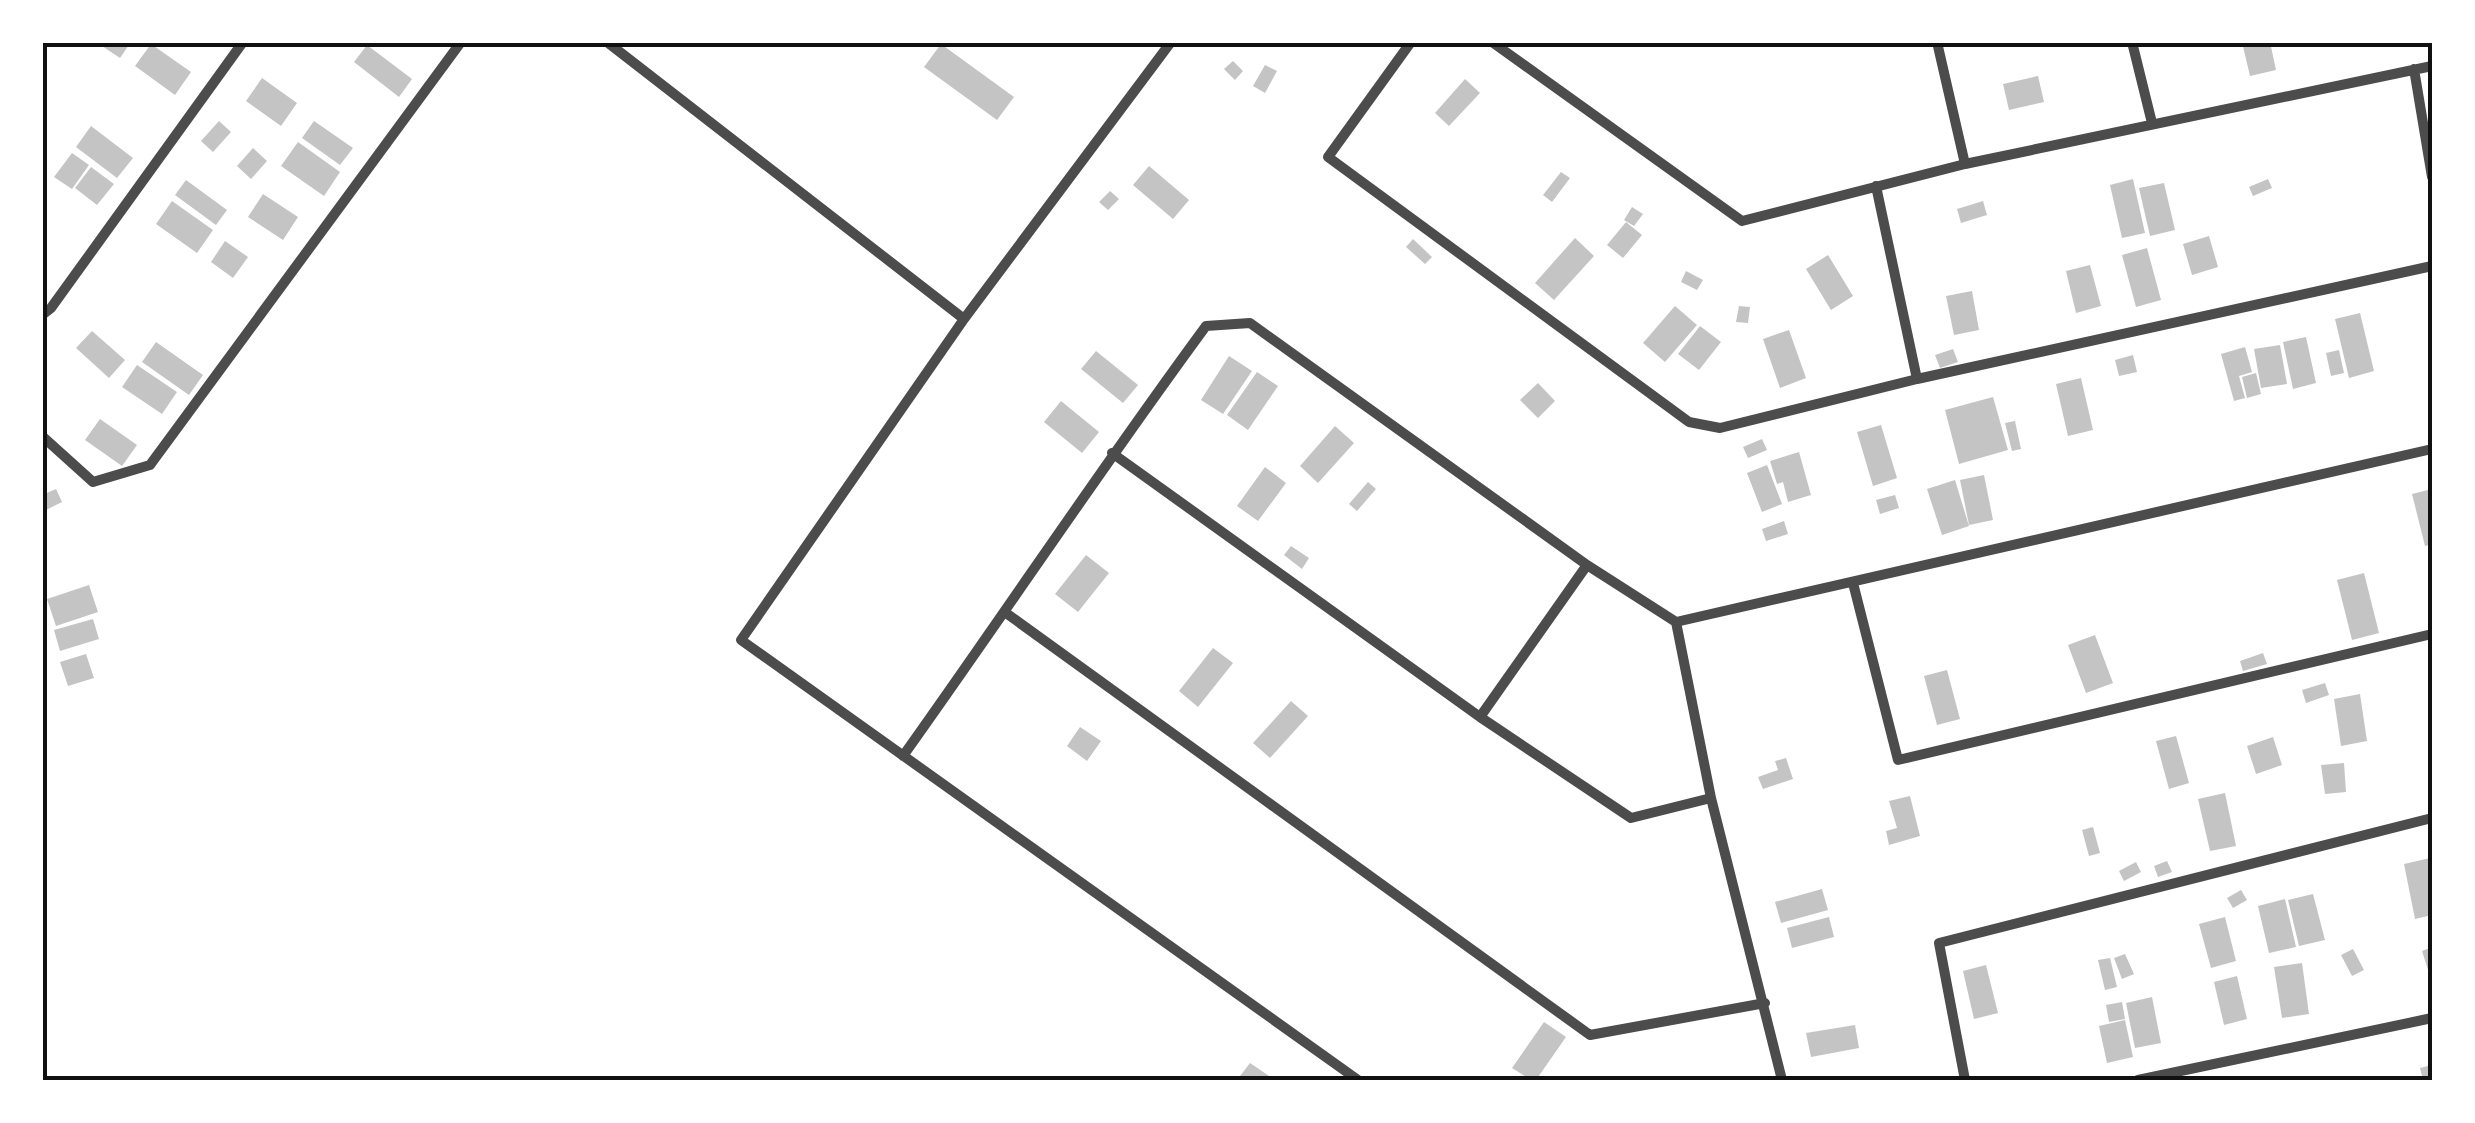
<svg xmlns="http://www.w3.org/2000/svg" width="2475" height="1123" font-family="'Playfair Display',serif">
	<style>
		.building { fill: #c4c4c4 }
		.lines { fill: none; stroke-linecap: round; stroke-linejoin: round }
		.minor { stroke: #4c4c4c; stroke-width: 10 }
		.neatline { fill: none; stroke: #111; stroke-width: 4 }
	</style>
	<rect width="100%" height="100%" fill="#fff"/>
	<path class="building" d="M96 42H131L120 58Z
		M2242 42H2270L2276 70 2250 76Z
		M151 44 191 72 175 95 135 66Z
		M941 44 1014 97 997 120 924 67Z
		M367 45 412 79 399 97 354 62Z
		M1233 61 1243 71 1235 80 1224 69Z
		M1265 65 1277 71 1265 93 1253 86Z
		M2038 76 2044 102 2009 110 2003 84Z
		M262 78 297 103 281 126 246 101Z
		M1465 79 1480 93 1449 126 1435 113Z
		M219 121 231 132 213 152 201 141Z
		M314 121 353 148 340 165 302 138Z
		M91 126 133 158 117 178 76 147Z
		M298 142 340 172 324 196 281 166Z
		M253 148 267 161 251 179 237 166Z
		M72 153 89 165 72 189 54 177Z
		M1149 166 1189 200 1173 219 1133 185Z
		M91 167 114 184 97 205 75 188Z
		M1561 172 1570 178 1552 202 1543 195Z
		M2133 179 2145 233 2122 238 2110 185Z
		M2268 179 2272 188 2253 196 2249 187Z
		M186 180 227 210 216 225 175 195Z
		M2164 183 2175 230 2150 236 2139 188Z
		M1110 191 1119 199 1108 210 1099 202Z
		M263 194 298 217 283 240 248 217Z
		M172 201 213 230 197 253 156 224Z
		M1983 201 1987 215 1961 223 1957 209Z
		M1632 207 1643 214 1634 226 1624 220Z
		M1626 222 1642 235 1623 258 1607 245Z
		M2209 236 2218 267 2192 275 2183 244Z
		M1575 238 1594 256 1554 300 1535 283Z
		M1413 239 1432 257 1425 264 1406 247Z
		M225 241 248 257 233 278 211 262Z
		M2147 248 2161 300 2136 307 2122 255Z
		M1828 255 1853 296 1831 310 1806 269Z
		M2090 265 2101 306 2076 313 2066 271Z
		M1686 271 1703 280 1697 290 1681 282Z
		M1972 291 1979 330 1954 335 1946 296Z
		M1675 306 1697 325 1665 362 1643 343Z
		M1739 306 1750 307 1748 323 1736 322Z
		M2360 313 2374 371 2349 378 2335 319Z
		M1700 326 1721 342 1699 370 1678 354Z
		M1789 330 1806 378 1780 388 1763 339Z
		M92 331 125 360 109 378 76 348Z
		M2306 337 2316 383 2293 389 2283 342Z
		M156 342 203 375 189 395 142 362Z
		M2280 345 2287 384 2261 388 2254 349Z
		M2245 347 2252 372 2239 376 2245 398 2234 401 2221 354Z
		M1953 349 1958 362 1940 368 1935 355Z
		M2339 350 2344 373 2331 376 2326 353Z
		M1096 351 1138 385 1123 403 1081 369Z
		M2133 355 2137 372 2119 376 2115 360Z
		M1229 356 1252 371 1223 414 1201 400Z
		M137 365 177 392 162 414 122 387Z
		M1257 372 1278 386 1248 430 1227 415Z
		M2256 373 2261 394 2247 398 2242 377Z
		M2081 378 2093 430 2068 436 2056 384Z
		M1538 383 1555 401 1538 418 1520 400Z
		M1993 397 2008 450 1959 464 1945 410Z
		M1061 401 1099 432 1082 453 1044 422Z
		M100 419 137 445 122 466 85 440Z
		M2015 421 2021 449 2012 451 2005 423Z
		M1881 425 1897 478 1873 486 1857 432Z
		M1335 426 1354 443 1318 483 1300 466Z
		M1762 439 1767 450 1748 458 1743 447Z
		M1799 452 1811 495 1788 502 1783 482 1777 484 1770 461Z
		M1767 465 1782 504 1762 512 1747 473Z
		M1265 467 1286 483 1258 521 1237 506Z
		M1984 475 1993 520 1969 525 1960 480Z
		M1955 480 1969 526 1942 535 1927 489Z
		M1368 482 1376 489 1357 511 1349 504Z
		M56 489 62 502 42 512V495Z
		M2432 489V544L2425 546 2412 494Z
		M1895 495 1899 508 1880 514 1876 500Z
		M1784 521 1788 534 1766 541 1762 529Z
		M1291 546 1309 558 1302 569 1284 555Z
		M1086 555 1109 573 1078 612 1055 594Z
		M2364 573 2379 633 2352 640 2337 580Z
		M89 585 98 612 56 626 47 599Z
		M93 619 99 639 60 651 54 630Z
		M2095 635 2113 683 2086 693 2068 645Z
		M1213 648 1233 663 1198 707 1179 691Z
		M2263 653 2267 664 2243 671 2240 661Z
		M86 654 94 678 68 686 60 662Z
		M1947 670 1960 719 1937 725 1924 676Z
		M2325 683 2329 695 2306 703 2302 690Z
		M2360 694 2367 741 2341 746 2334 699Z
		M1291 701 1308 716 1270 758 1253 743Z
		M1080 727 1101 741 1087 761 1067 746Z
		M2176 736 2189 783 2169 789 2156 741Z
		M2273 737 2282 765 2256 774 2247 746Z
		M1786 758 1793 779 1763 789 1758 777 1778 770 1775 761Z
		M2344 763 2346 792 2325 794 2321 765Z
		M2225 793 2236 846 2210 851 2198 799Z
		M1910 796 1920 836 1889 845 1886 831 1897 828 1889 801Z
		M2093 827 2100 853 2089 856 2082 830Z
		M2430 858 2432 915 2415 919 2404 864Z
		M2167 861 2172 872 2158 877 2154 866Z
		M2136 862 2141 872 2124 881 2119 871Z
		M1822 889 1828 910 1781 923 1775 902Z
		M2241 890 2247 900 2233 908 2227 898Z
		M2313 894 2325 940 2299 946 2288 900Z
		M2285 899 2296 947 2269 953 2258 906Z
		M1829 917 1834 937 1792 948 1787 928Z
		M2225 917 2236 961 2211 968 2199 924Z
		M2432 947V982L2422 951Z
		M2353 949 2364 970 2352 976 2341 955Z
		M2125 954 2134 974 2122 979 2114 958Z
		M2110 958 2117 987 2105 990 2098 960Z
		M2302 963 2309 1014 2282 1018 2274 967Z
		M1986 965 1998 1013 1974 1019 1963 971Z
		M2237 976 2247 1019 2224 1025 2214 982Z
		M2152 997 2161 1043 2135 1048 2126 1003Z
		M2122 1002 2125 1019 2109 1022 2106 1005Z
		M2125 1020 2133 1057 2107 1063 2099 1026Z
		M1544 1022 1566 1037 1536 1080H1531L1512 1068Z
		M1855 1025 1859 1048 1811 1057 1806 1033Z
		M1250 1063 1275 1080H1237Z
		M2432 1065V1080H2423L2420 1068Z"/>
	<g class="lines">
		<path class="minor" d="M607 42 964 319
			M1171 42 964 319 741 640 1358 1080
			M1411 42 1328 157 1689 422 1720 428 1917 379 2432 266
			M1492 42 1742 221 1965 164 2432 66
			M1937 42 1965 164
			M2132 42 2152 123
			M2414 69 2432 177
			M1876 186 1917 379
			M42 315 51 308 243 42
			M42 436 93 482 150 465 461 42
			M1112 453 1480 717 1631 818 1711 798
			M1853 583 1898 760 2432 634
			M1006 613 1590 1035 1765 1003
			M1676 622 1711 798 1782 1080
			M1480 717 1587 565
			M903 756C1005 613 1102 467 1206 326L1250 323 1587 565 1676 622 2432 449
			M1965 1080 1939 943 2432 818
			M2138 1080 2432 1018"/>
	</g>
	<rect width="2475" height="1123" fill="none" stroke="#ffffff" stroke-width="90"/>
	<rect x="45" y="45" width="2385" height="1033" class="neatline"/>
</svg>
